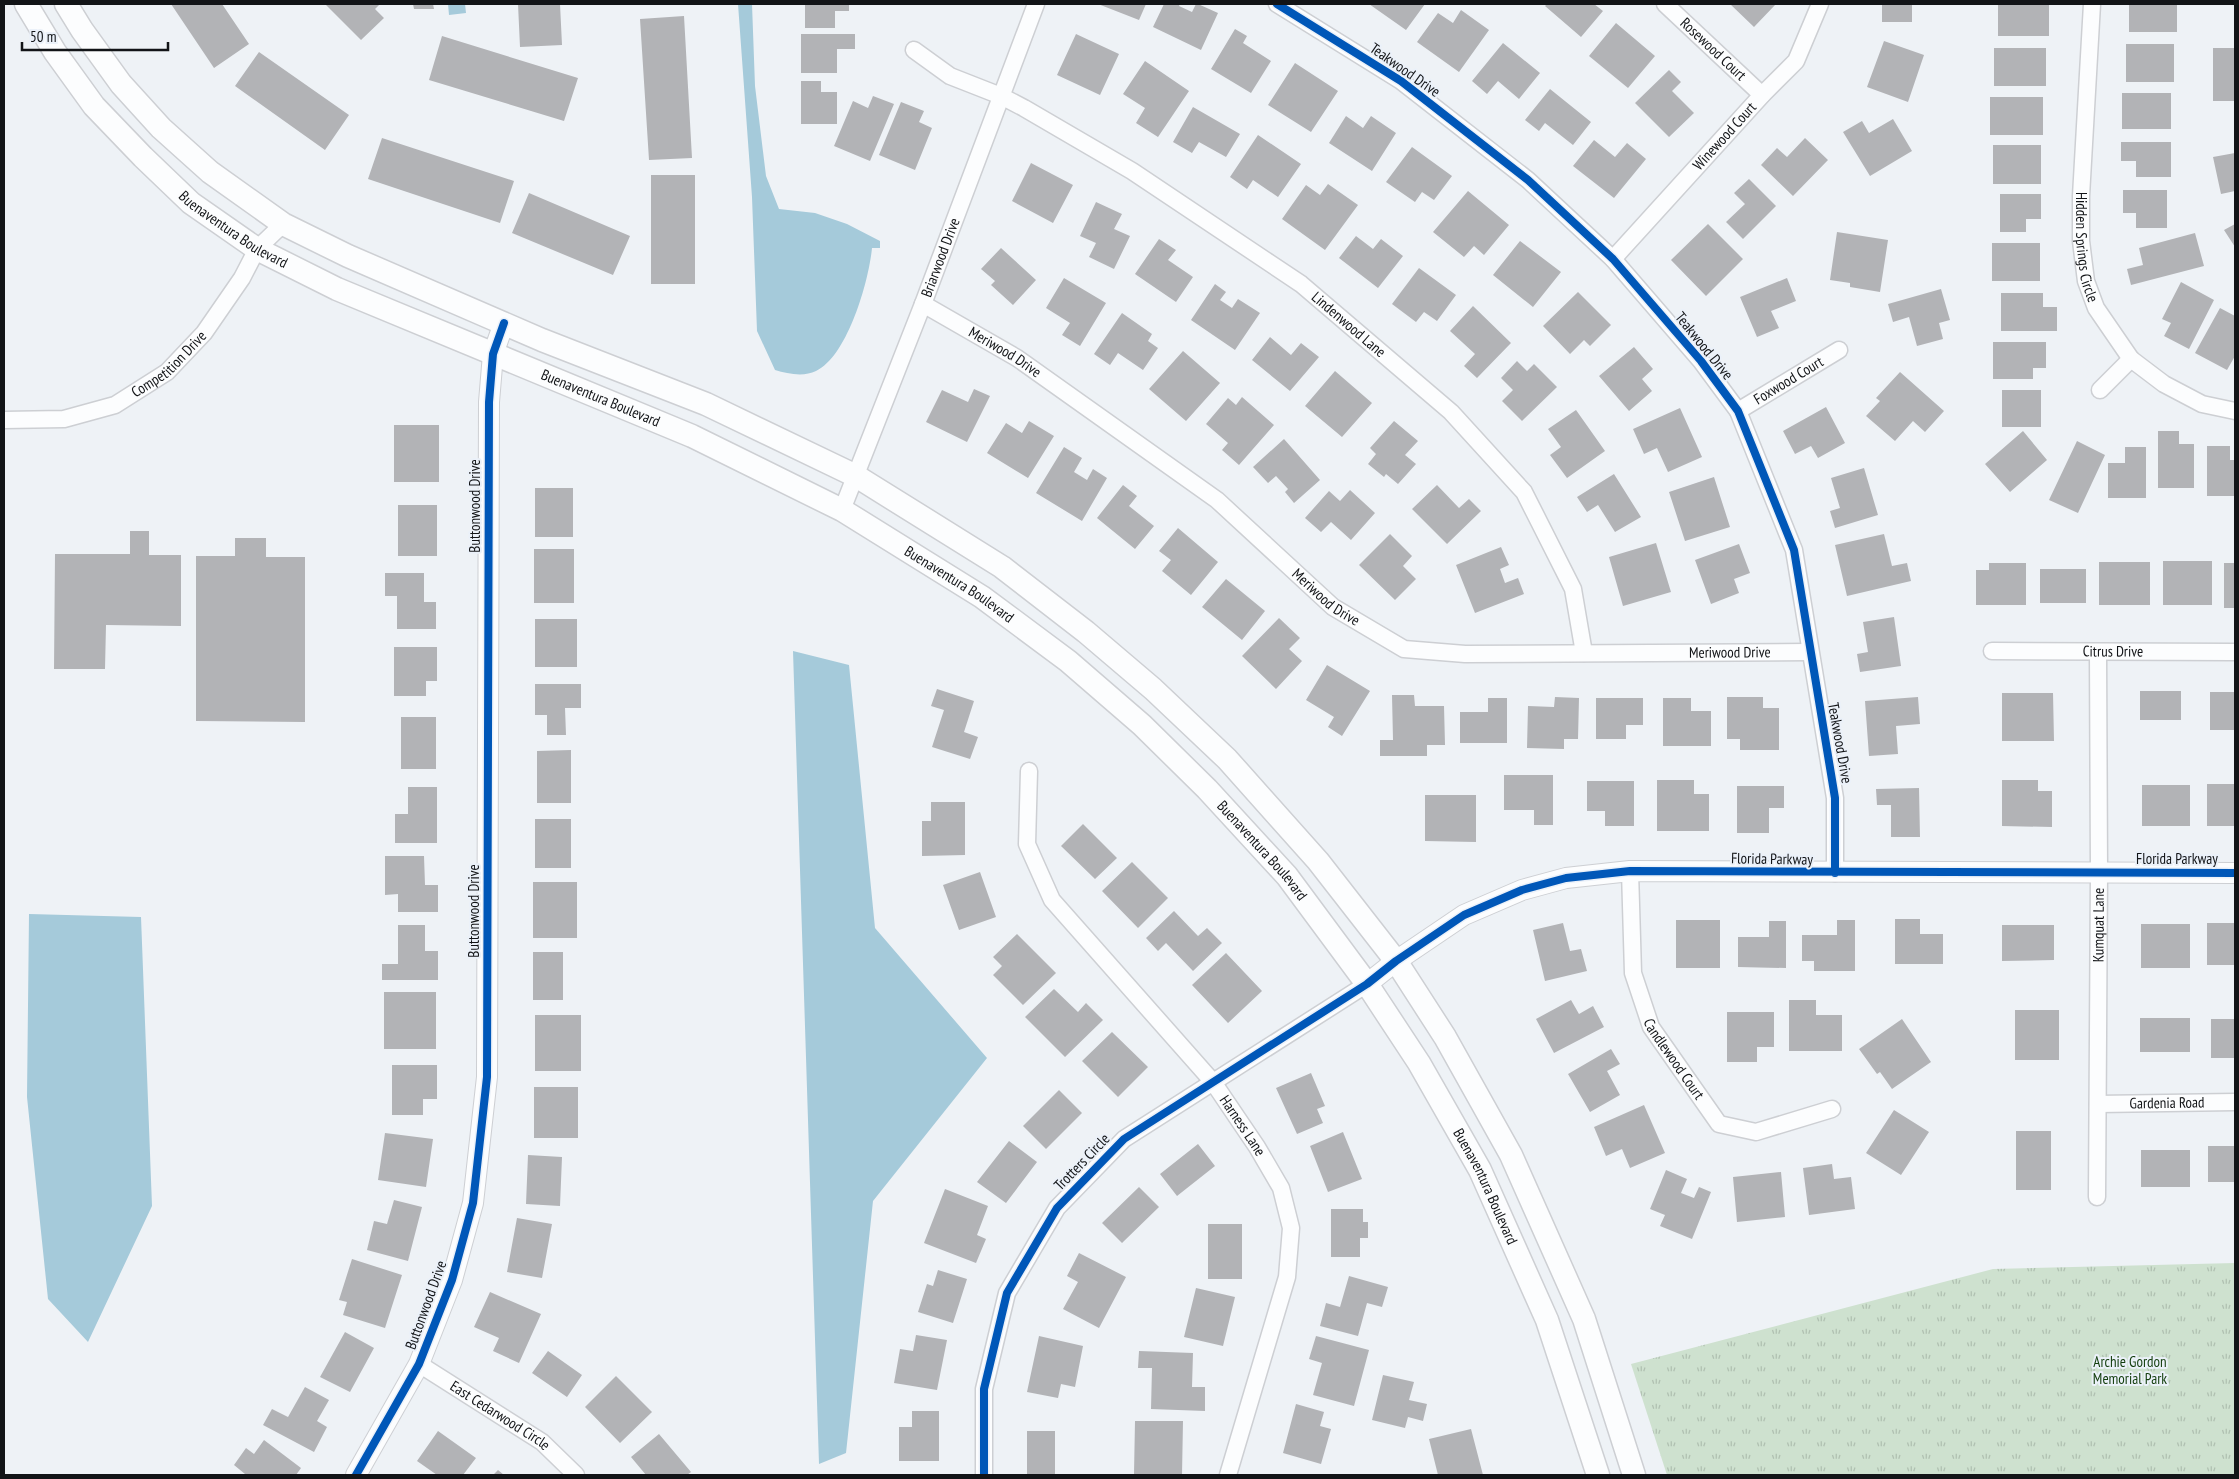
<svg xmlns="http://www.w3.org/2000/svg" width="2239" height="1479" font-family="'PT Sans Narrow',sans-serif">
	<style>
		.grass { fill: url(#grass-tufts) }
		.water { fill: #a5cada }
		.building { fill: #b2b3b6 }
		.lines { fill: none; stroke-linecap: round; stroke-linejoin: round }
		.minor-casing { stroke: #cdcfd3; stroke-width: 19 }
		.tertiary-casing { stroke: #cdcfd3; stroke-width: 22 }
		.secondary-casing { stroke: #cdcfd3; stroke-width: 25 }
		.minor { stroke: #fcfdfe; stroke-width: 16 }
		.tertiary { stroke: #fcfdfe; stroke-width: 20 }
		.secondary { stroke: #fcfdfe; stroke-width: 22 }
		.cycleway-casing { stroke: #ebf1f9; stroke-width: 11 }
		.cycleway { stroke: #0057b8; stroke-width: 8 }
		.labels { text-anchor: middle; stroke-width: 4; stroke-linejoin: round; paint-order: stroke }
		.street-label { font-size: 15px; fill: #121417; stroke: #ebf1f9 }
		.park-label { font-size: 15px; fill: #133e0d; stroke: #ebf1f9 }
	</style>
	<defs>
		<pattern id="grass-tufts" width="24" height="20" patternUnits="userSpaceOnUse" patternTransform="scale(1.25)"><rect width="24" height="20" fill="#cee1cf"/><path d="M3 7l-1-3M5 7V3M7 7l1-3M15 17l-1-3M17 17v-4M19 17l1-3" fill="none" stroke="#b0c0b1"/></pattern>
	</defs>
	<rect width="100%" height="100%" fill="#eef2f6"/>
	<path class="grass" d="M2235 1263V1475H1667L1631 1364 1993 1269Z"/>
	<path class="water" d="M448 4H465L466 13 449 15Z
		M738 4H752L755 86 766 176 779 209 815 213 847 224 880 241V248H872C869 280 848 356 816 371 804 377 788 374 775 370L757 331 752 197Z
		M793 651 849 665 875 928 987 1058 873 1201 846 1453 819 1464Z
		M29 914 141 917 152 1206 88 1342 48 1299 27 1097Z"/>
	<path class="building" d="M171 4H222L249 44 214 68Z
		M325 4H380L375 9 384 18 361 40Z
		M413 4H433L434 9H414Z
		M518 4H560L562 45 520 47Z
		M805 4H849V11H835V28H805Z
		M1098 4H1146L1139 20Z
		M1164 4H1180L1179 6 1192 12 1196 4H1198L1218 13 1201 50 1153 27Z
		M1369 4H1425L1406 30Z
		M1547 4H1594L1603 11 1581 37 1545 6Z
		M1730 4H1776L1754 27Z
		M1882 4H1912V22H1882Z
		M1998 4H2049V36H1998Z
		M2129 4H2177V32H2129Z
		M1461 10 1489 30 1459 72 1417 42 1438 13 1453 23Z
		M684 16 692 158 649 160 640 19Z
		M1616 23 1655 56 1628 88 1589 56Z
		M1235 29 1247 36 1243 43 1271 61 1251 93 1211 69Z
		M801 34H855V49H837V73H801Z
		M1076 34 1119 54 1100 95 1057 75Z
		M442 36 578 78 564 121 429 80Z
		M1884 41 1924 55 1908 102 1867 87Z
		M1503 43 1540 73 1519 99 1498 81 1487 94 1472 81Z
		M2126 44H2174V82H2126Z
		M1994 48H2046V86H1994Z
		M2213 48H2235V101H2213Z
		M259 52 349 115 325 150 235 86Z
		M1145 61 1189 91 1158 137 1136 123 1145 108 1123 94Z
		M1295 63 1338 91 1311 132 1268 105Z
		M1669 70 1681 82 1672 91 1694 113 1669 137 1635 103Z
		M801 81H821V92H837V124H801Z
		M1550 89 1591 122 1573 145 1545 123 1539 131 1525 120Z
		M2122 93H2171V129H2122Z
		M873 96 894 104 870 161 834 146 853 101 868 108Z
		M1990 97H2043V135H1990Z
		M901 102 924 111 919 122 932 128 915 170 879 155Z
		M1193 107 1240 134 1226 157 1199 142 1192 153 1173 142Z
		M1346 116 1363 128 1371 116 1396 133 1372 171 1329 143Z
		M1893 119 1912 151 1870 176 1843 132 1862 121 1869 133Z
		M1258 135 1301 164 1278 197 1253 180 1247 189 1230 177Z
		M382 138 514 181 500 223 368 179Z
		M1805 138 1828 160 1793 196 1761 165 1777 148 1787 157Z
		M1594 140 1615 157 1627 143 1646 159 1614 198 1573 166Z
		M2121 142H2171V177H2136V161H2121Z
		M1993 145H2041V184H1993Z
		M1412 147 1452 176 1434 200 1422 192 1415 202 1386 182Z
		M2235 153V191L2221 194 2213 157Z
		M1031 163 1073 185 1053 223 1012 201Z
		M651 175H695V284H651Z
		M1749 179 1776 206 1743 239 1726 222 1745 204 1734 193Z
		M1328 184 1358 205 1325 250 1282 219 1306 185 1320 195Z
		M2123 190H2167V228H2136V213H2123Z
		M1468 191 1509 225 1484 255 1474 246 1464 257 1433 232Z
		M529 193 630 236 613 275 512 233Z
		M2000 194H2041V219H2026V232H2000Z
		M1096 202 1122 214 1114 229 1130 236 1114 269 1089 257 1096 243 1080 236Z
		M1708 224 1743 259 1706 296 1671 260Z
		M2235 224V247L2224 230Z
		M1837 232 1888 240 1880 292 1850 287V283L1830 280Z
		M2195 233 2204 266 2131 285 2127 269 2143 265 2139 248Z
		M1356 236 1373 249 1381 239 1403 256 1378 288 1339 258Z
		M1159 239 1176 250 1168 260 1193 277 1176 302 1135 274Z
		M1520 241 1561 272 1533 307 1493 275Z
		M1992 243H2040V281H1992Z
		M1001 248 1036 280 1013 305 991 285 995 281 981 269Z
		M1419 268 1456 295 1437 321 1424 312 1416 322 1392 304Z
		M1064 278 1106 303 1080 346 1062 335 1070 323 1046 308Z
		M1787 278 1796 301 1771 311 1779 328 1757 337 1740 297Z
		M2181 282 2214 300 2189 349 2164 336 2171 323 2162 319Z
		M1215 284 1226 292 1220 300 1232 308 1238 299 1260 313 1235 350 1191 320Z
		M1941 289 1950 320 1939 323 1943 339 1917 346 1909 317 1893 322 1888 304Z
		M1578 292 1611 325 1590 346 1584 340 1570 354 1543 326Z
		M2001 293H2043V307H2057V331H2001Z
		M1473 306 1511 343 1477 378 1464 366 1475 354 1450 331Z
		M2220 308 2235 316V356L2227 370 2195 353Z
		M1122 313 1152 334 1148 341 1158 348 1143 370 1118 353 1110 365 1094 354Z
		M1270 337 1291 355 1301 343 1319 357 1290 391 1252 360Z
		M1993 342H2046V368H2033V379H1993Z
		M1634 347 1653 369 1642 379 1652 391 1629 411 1599 376Z
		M1183 351 1220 383 1186 421 1149 389Z
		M1517 361 1527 371 1534 364 1557 387 1522 421 1502 401 1513 390 1501 378Z
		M1335 371 1372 403 1342 437 1305 406Z
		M1900 372 1944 411 1925 432 1913 421 1895 441 1866 416 1880 401 1876 398Z
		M974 389 990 396 967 442 926 422 942 390 968 402Z
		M2002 390H2041V427H2002Z
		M1242 397 1274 425 1239 465 1222 450 1228 443 1206 424 1228 398 1236 405Z
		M1826 407 1845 443 1818 458 1811 446 1795 454 1783 431Z
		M1680 408 1702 457 1668 472 1657 448 1644 454 1633 429Z
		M1576 410 1605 451 1567 478 1550 455 1561 447 1548 429Z
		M1029 421 1054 436 1028 478 987 453 1006 423 1022 433Z
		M1394 421 1418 441 1405 455 1416 464 1398 484 1386 474 1384 477 1368 464 1376 454 1370 448Z
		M394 425H439V482H394Z
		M2023 431 2047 460 2010 492 1985 464Z
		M2158 431H2179V444H2194V488H2158Z
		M1284 439 1320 480 1294 503 1285 492 1288 489 1276 476 1268 483 1253 467Z
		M2077 441 2105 455 2078 513 2049 500Z
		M2207 446H2230V460H2235V496H2207Z
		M1064 447 1082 458 1074 472 1087 480 1093 469 1107 478 1082 521 1036 493Z
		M2125 447H2146V498H2108V463H2125Z
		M1864 468 1878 515 1835 528 1830 511 1840 508 1831 478Z
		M1614 474 1641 517 1615 532 1598 505 1587 512 1577 497Z
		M1714 477 1730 527 1685 541 1669 492Z
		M1123 485 1137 496 1129 506 1154 526 1135 549 1097 518Z
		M1437 485 1459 508 1469 499 1481 511 1447 544 1412 509Z
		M535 488H573V537H535Z
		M1350 490 1375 513 1351 540 1331 522 1321 532 1305 518 1329 491 1340 501Z
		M398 505H437V556H398Z
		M1178 528 1218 562 1191 595 1162 571 1171 560 1159 551Z
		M130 531H149V555H181V626L106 625 105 669H54L55 554H130Z
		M1390 534 1412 556 1403 566 1416 579 1395 600 1359 565Z
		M1884 534 1892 566 1907 563 1911 581 1847 596 1835 545Z
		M235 538H266V557H305V722L196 721V556H235Z
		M1656 543 1671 592 1623 606 1609 557Z
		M1739 544 1750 573 1734 579 1739 593 1711 604 1695 560Z
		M1501 547 1509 565 1500 569 1505 583 1518 578 1524 594 1475 613 1456 565Z
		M534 549H574V603H534Z
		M2163 561H2212V605H2163Z
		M2099 562H2150V605H2099Z
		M1989 563H2026V605H1976V570H1989Z
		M2224 563H2235V608H2224Z
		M2040 569H2086V603H2040Z
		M385 573H424V602H436V629H397V596H385Z
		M1226 579 1265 611 1242 640 1202 607Z
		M1894 617 1901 666 1860 672 1857 654 1868 652 1863 622Z
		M1279 618 1300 638 1289 649 1302 661 1276 689 1242 656Z
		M535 619H577V667H535Z
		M394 647H437V681H426V696H394Z
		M1327 665 1370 691 1342 736 1328 727 1334 717 1306 700Z
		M535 684H581V708H565L566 735H547V715H535Z
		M937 689 974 701 964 732 978 737 970 759 932 747 944 710 931 706Z
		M2140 691H2181V720H2140Z
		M2210 692H2235V730H2210Z
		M2002 693H2053L2054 741H2002Z
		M1392 695H1414L1415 706H1444L1445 745H1427V756H1380V740H1393Z
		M1555 697 1579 698 1578 739H1564V749L1527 748 1528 706 1554 707Z
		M1727 697H1763V708H1779V750H1740V739H1727Z
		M1918 697 1920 724 1896 726 1898 754 1869 756 1865 701Z
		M1488 698H1507V743H1460V712H1488Z
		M1596 698H1643V725H1626V739H1596Z
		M1663 698H1691V711H1711V746H1663Z
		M401 717H436V769H401Z
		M571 750V803H537V751Z
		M1504 775H1553V825H1534V810H1504Z
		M1657 780H1694V794H1709V831H1657Z
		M2002 780H2038V791H2052V827L2002 826Z
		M1587 781H1634V826H1605V811H1587Z
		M2207 784H2235V826H2207Z
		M2142 785H2190V826H2142Z
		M1737 786H1784V808H1769V833H1737Z
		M408 787H437V843H395V814H408Z
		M1919 788 1920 837H1891V805H1877L1876 789Z
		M1425 795H1476V842L1425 841Z
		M931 802H965V855L922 856V821H931Z
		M535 819H571V868H535Z
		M1083 824 1117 858 1095 879 1061 846Z
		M385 856H424L425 885H438V912H398V894L385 895Z
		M1132 862 1168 898 1138 928 1102 891Z
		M980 872 996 917 959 930 943 885Z
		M533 882H577V938H533Z
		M1174 911 1198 936 1207 928 1222 943 1193 971 1166 943 1158 951 1146 938Z
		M1895 919H1920V934H1943V964H1895Z
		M1676 920H1720V968H1676Z
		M1837 920H1855V971H1814V961H1802V935H1837Z
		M1769 921H1786V968L1738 967V937H1769Z
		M1563 923 1570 951 1581 949 1587 971 1545 981 1533 930Z
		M2207 923H2235V965H2207Z
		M2141 924H2190V968H2141Z
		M398 925H425V951H438V980H382V964H398Z
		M2002 925H2054V960L2002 961Z
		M1017 934 1056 973 1023 1005 993 975 1002 966 993 957Z
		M533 952H563V1000H533Z
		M1226 953 1262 991 1228 1023 1192 985Z
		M1054 989 1078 1012 1086 1003 1103 1020 1065 1057 1025 1017Z
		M384 992H436V1049H384Z
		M1571 1000 1579 1014 1593 1006 1604 1027 1554 1053 1536 1019Z
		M1789 1000H1816V1015H1842V1051H1789Z
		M2015 1010H2059V1060H2015Z
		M1727 1012H1774V1047H1757V1062H1727Z
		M535 1015H581V1071H535Z
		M2140 1018H2190V1052H2140Z
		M1902 1019 1931 1062 1892 1089 1880 1072 1877 1074 1859 1049Z
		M2211 1019H2235V1058H2211Z
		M1112 1032 1148 1067 1118 1097 1082 1061Z
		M1611 1049 1620 1064 1607 1071 1620 1095 1590 1112 1568 1074Z
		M392 1065H437V1099H423V1115H392Z
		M1311 1073 1325 1106 1317 1109 1323 1123 1297 1134 1276 1088Z
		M534 1087H578V1138H534Z
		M1059 1090 1082 1113 1046 1149 1023 1126Z
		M1644 1105 1665 1153 1630 1168 1622 1149 1606 1156 1594 1127Z
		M1894 1110 1929 1132 1901 1175 1866 1153Z
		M2016 1131H2051V1190H2016Z
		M1343 1132 1362 1179 1328 1192 1310 1146Z
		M385 1133 433 1139 426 1187 378 1180Z
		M1009 1141 1037 1162 1006 1203 977 1182Z
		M1198 1144 1215 1166 1177 1196 1160 1174Z
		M2208 1146H2235V1182H2208Z
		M2141 1150H2190V1187H2141Z
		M528 1155 562 1157 560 1206 526 1204Z
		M1832 1164 1834 1179 1851 1177 1855 1209 1809 1215 1803 1168Z
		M1666 1170 1687 1179 1681 1193 1694 1198 1699 1187 1711 1192 1692 1239 1660 1226 1665 1215 1650 1209Z
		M1781 1172 1785 1217 1737 1222 1733 1177Z
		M1139 1187 1159 1207 1122 1243 1102 1223Z
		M945 1189 988 1206 977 1235 986 1239 976 1263 924 1243Z
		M394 1200 422 1207 408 1261 367 1250 374 1221 387 1224Z
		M1331 1209H1363V1222H1368V1238H1360V1257H1331Z
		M517 1218 552 1224 542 1278 507 1272Z
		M1208 1224H1242V1279H1208Z
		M1079 1253 1126 1277 1099 1328 1063 1309 1078 1282 1067 1276Z
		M352 1259 402 1275 385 1328 343 1315 347 1302 339 1300Z
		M938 1270 967 1279 953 1323 918 1312 927 1284 933 1286Z
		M1349 1276 1388 1287 1382 1307 1367 1303 1358 1336 1320 1326 1326 1303 1340 1307Z
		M1196 1288 1235 1297 1223 1346 1184 1337Z
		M490 1292 541 1314 519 1363 493 1351 499 1338 474 1327Z
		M345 1332 374 1348 350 1392 320 1377Z
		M916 1335 947 1340 937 1390 894 1383 900 1349 913 1351Z
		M1039 1336 1083 1346 1075 1387 1061 1384 1058 1398 1027 1392Z
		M1316 1336 1369 1350 1354 1406 1313 1395 1322 1363 1309 1359Z
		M548 1351 582 1375 567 1397 532 1373Z
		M1139 1351 1193 1353 1192 1387H1205V1411L1151 1409 1152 1368H1138Z
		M1383 1375 1414 1382 1409 1400 1427 1404 1423 1421 1408 1417 1405 1428 1372 1420Z
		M616 1376 652 1412 620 1443 585 1407Z
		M305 1387 329 1400 317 1421 327 1427 314 1452 263 1425 272 1409 288 1417Z
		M1296 1404 1324 1412 1320 1426 1331 1429 1321 1464 1283 1453Z
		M912 1411H939V1461H899V1427H912Z
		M1135 1421H1183L1182 1475 1134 1474Z
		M1471 1429 1483 1475H1438L1429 1439Z
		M438 1431 476 1458 463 1475H437L417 1461Z
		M1027 1431H1055V1475H1027Z
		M659 1434 691 1472 687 1475H646L631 1457Z
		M264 1440 301 1468 296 1475H244L245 1474 234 1465 246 1448 254 1454Z
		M498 1470 504 1475H493Z"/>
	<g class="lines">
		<g class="minor-casing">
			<g id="minor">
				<path d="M1277 4 1401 81 1528 180 1613 259 1701 361 1738 411 1794 550 1835 798V873"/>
				<path id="s1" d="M1665 4 1762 95"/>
				<path id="s2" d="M2092 4 2081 196V241L2086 281 2096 308 2131 359 2164 384 2202 404 2235 411"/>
				<path id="s3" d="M914 50 950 76 1001 96 1024 108 1132 171 1301 284 1451 412 1524 492 1573 589 1584 653"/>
				<path id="s4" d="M1613 259 1762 95 1796 61 1820 4"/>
				<path id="s5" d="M923 304 1017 358 1217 500 1333 607 1404 649 1465 654 1810 652"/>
				<path d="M2100 390 2131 359"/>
				<path id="s6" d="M1738 411 1839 350"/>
				<path id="s7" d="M4 420 64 419 115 405 167 372 204 333 242 278 257 249 283 224"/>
				<path id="s8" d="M842 510 923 304 1036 4"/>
				<path id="s9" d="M1992 651 2235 652"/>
				<path id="s10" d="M1029 771 1027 844 1052 900 1213 1082 1257 1147 1281 1188 1291 1228 1287 1277 1228 1475"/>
				<path id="s11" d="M1630 871 1633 973 1651 1027 1719 1124 1756 1132 1832 1109"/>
				<path id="s12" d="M2098 1104 2235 1102"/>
				<path id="s13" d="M2097 1197 2099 873 2098 652"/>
				<path id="s14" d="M419 1364 542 1442 576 1475"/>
				<path d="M984 1475V1389L1007 1293 1057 1208 1124 1139 1367 984"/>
			</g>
		</g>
		<g class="tertiary-casing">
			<path id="tertiary" d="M1367 984 1396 961 1464 915 1522 890 1566 878 1630 871 2235 873
				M356 1475 419 1364 452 1280 473 1203 487 1077 489 402 493 354 504 323"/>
		</g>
		<g class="secondary-casing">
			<g id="secondary">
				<path id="s15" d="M26 4 55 52 94 106 143 157 191 203 257 249 337 289 692 436 842 510 982 597 1068 661 1142 725 1207 789 1287 876 1367 984 1419 1063 1480 1170 1547 1320 1598 1475"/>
				<path d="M66 4 82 30 121 84 161 128 210 172 283 224 348 256 542 340 706 404 856 476 1002 567 1086 632 1153 689 1227 759 1318 861 1396 961 1445 1037 1511 1155 1584 1319 1634 1475"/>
			</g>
		</g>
		<use href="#minor" class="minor"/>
		<use href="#tertiary" class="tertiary"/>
		<use href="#secondary" class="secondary"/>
		<g class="cycleway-casing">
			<path id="cycleway" d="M1277 4 1401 81 1528 180 1613 259 1701 361 1738 411 1794 550 1835 798V873
				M356 1475 419 1364 452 1280 473 1203 487 1077 489 402 493 354 504 323
				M984 1475V1389L1007 1293 1057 1208 1124 1139 1367 984 1396 961 1464 915 1522 890 1566 878 1630 871 2235 873"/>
		</g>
		<use href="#cycleway" class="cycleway"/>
	</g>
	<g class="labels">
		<g class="street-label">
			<text dy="5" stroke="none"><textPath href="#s1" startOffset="66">Rosewood Court</textPath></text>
			<text transform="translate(1405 70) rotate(35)" y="5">Teakwood Drive</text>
			<text dy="5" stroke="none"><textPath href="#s4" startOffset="166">Winewood Court</textPath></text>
			<text dy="5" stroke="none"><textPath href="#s15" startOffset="310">Buenaventura Boulevard</textPath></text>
			<text dy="5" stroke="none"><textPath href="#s2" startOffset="244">Hidden Springs Circle</textPath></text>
			<text dy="5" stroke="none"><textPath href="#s8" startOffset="271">Briarwood Drive</textPath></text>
			<text dy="5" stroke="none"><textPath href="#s3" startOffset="516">Lindenwood Lane</textPath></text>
			<text transform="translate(1704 346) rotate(51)" y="5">Teakwood Drive</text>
			<text dy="5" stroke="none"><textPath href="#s5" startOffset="95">Meriwood Drive</textPath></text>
			<text dy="5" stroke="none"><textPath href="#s7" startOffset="181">Competition Drive</textPath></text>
			<text dy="5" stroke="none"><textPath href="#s6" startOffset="59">Foxwood Court</textPath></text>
			<text dy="5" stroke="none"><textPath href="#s15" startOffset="715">Buenaventura Boulevard</textPath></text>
			<text transform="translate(475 506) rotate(-90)" y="5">Buttonwood Drive</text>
			<text dy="5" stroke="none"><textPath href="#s15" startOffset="1120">Buenaventura Boulevard</textPath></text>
			<text dy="5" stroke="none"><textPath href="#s5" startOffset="500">Meriwood Drive</textPath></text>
			<text dy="5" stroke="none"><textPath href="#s5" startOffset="920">Meriwood Drive</textPath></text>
			<text dy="5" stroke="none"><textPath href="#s9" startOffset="121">Citrus Drive</textPath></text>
			<text transform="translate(1840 743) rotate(80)" y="5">Teakwood Drive</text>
			<text dy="5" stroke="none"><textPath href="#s15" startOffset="1525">Buenaventura Boulevard</textPath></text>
			<text transform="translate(1772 859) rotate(1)" y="5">Florida Parkway</text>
			<text x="2177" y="864">Florida Parkway</text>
			<text transform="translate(474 911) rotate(-90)" y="5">Buttonwood Drive</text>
			<text dy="5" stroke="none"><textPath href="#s13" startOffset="272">Kumquat Lane</textPath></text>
			<text dy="5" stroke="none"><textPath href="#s11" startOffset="198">Candlewood Court</textPath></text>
			<text dy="5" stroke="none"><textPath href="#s12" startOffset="69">Gardenia Road</textPath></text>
			<text dy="5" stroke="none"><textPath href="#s10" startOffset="430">Harness Lane</textPath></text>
			<text transform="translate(1082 1162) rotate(-46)" y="5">Trotters Circle</text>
			<text dy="5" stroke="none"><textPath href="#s15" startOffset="1930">Buenaventura Boulevard</textPath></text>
			<text transform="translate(426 1305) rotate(-70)" y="5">Buttonwood Drive</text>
			<text dy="5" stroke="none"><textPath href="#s14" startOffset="96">East Cedarwood Circle</textPath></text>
		</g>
		<g class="park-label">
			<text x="2130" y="1367">Archie Gordon<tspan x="2130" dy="17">Memorial Park</tspan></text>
		</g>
	</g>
	<rect width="2239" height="1479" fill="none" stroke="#121417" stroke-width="10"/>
	<path d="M22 42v8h146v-8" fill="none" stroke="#121417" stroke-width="2.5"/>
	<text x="30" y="42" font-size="15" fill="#121417" stroke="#ebf1f9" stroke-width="4" paint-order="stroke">50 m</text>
</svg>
